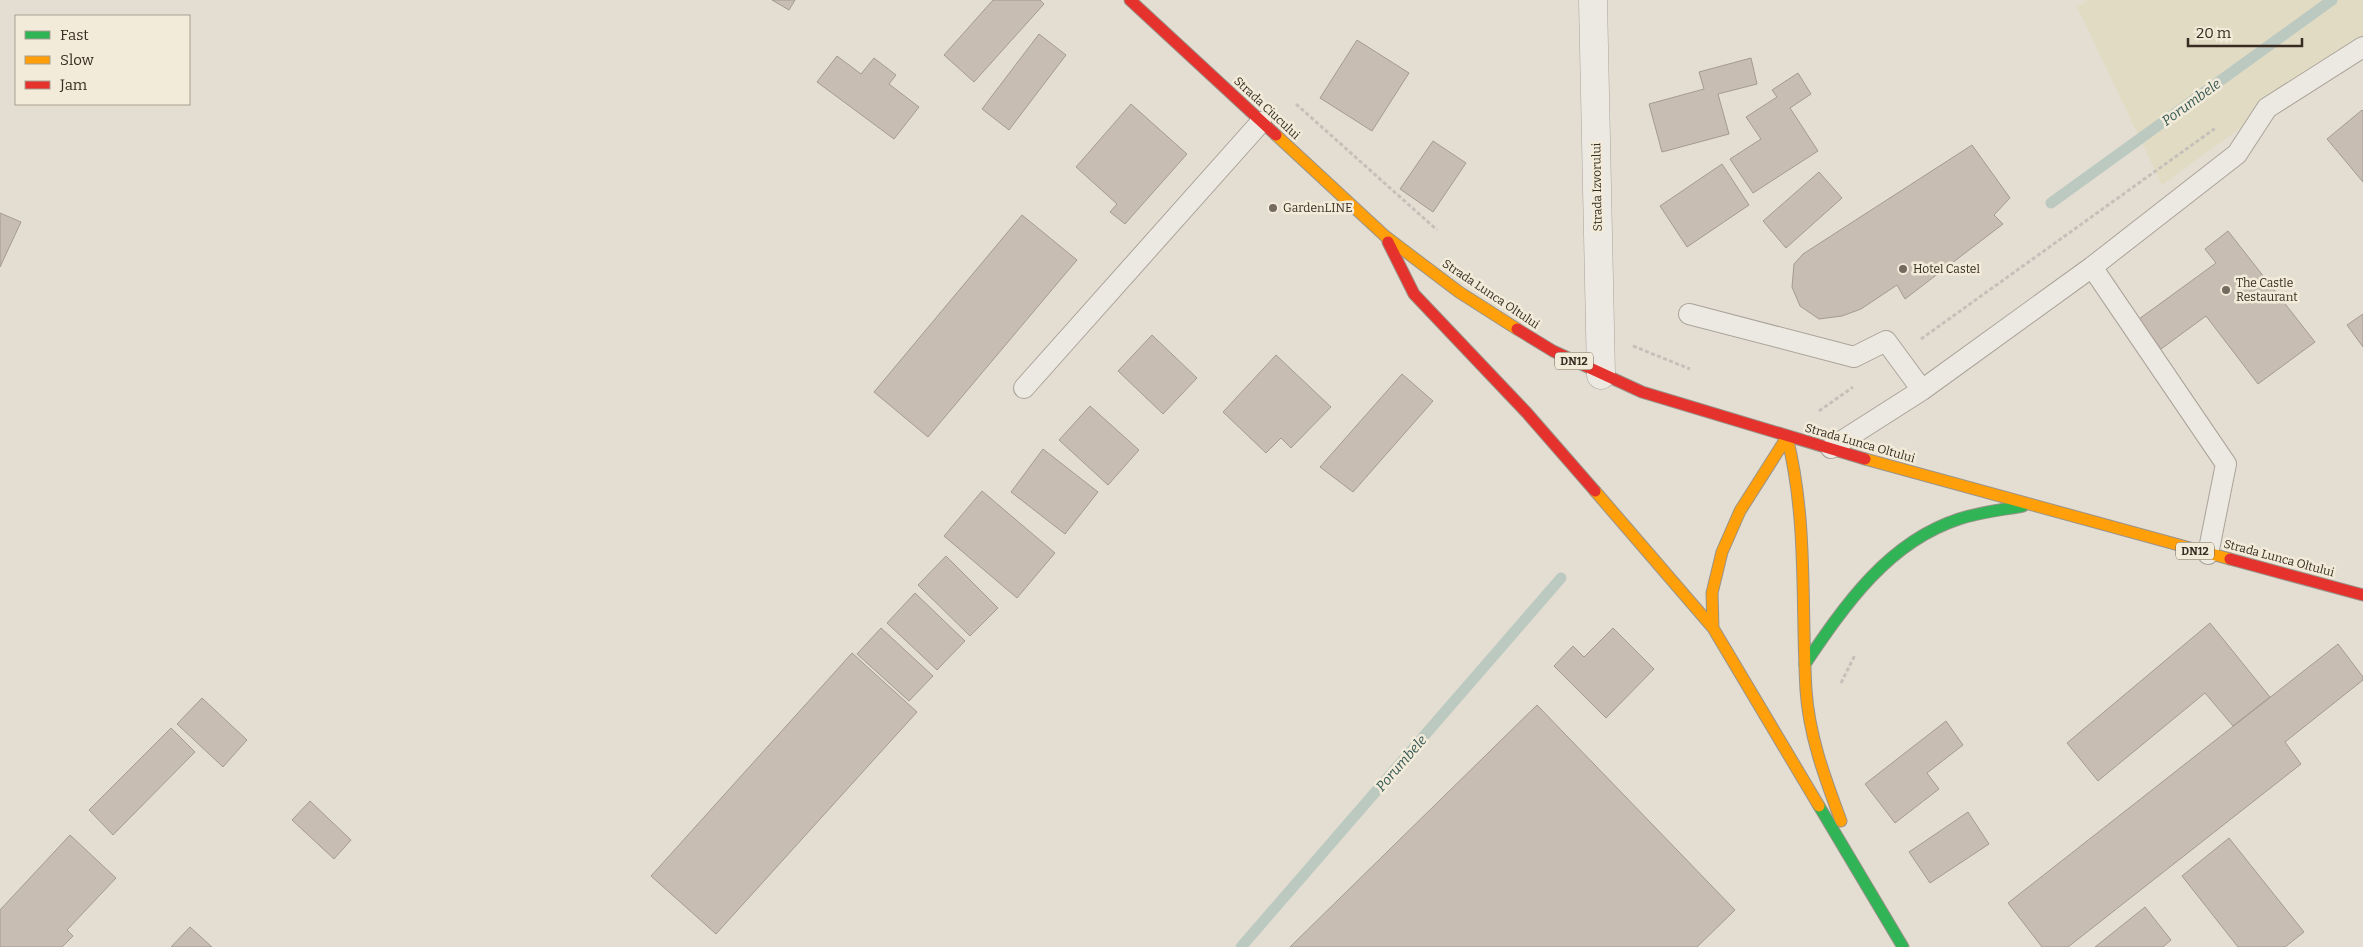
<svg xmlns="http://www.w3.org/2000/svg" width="2363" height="947" font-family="Bitter,serif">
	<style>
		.farmland { fill: #e2dbc4 }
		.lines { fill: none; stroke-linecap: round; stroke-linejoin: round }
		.stream { stroke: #bcc9c0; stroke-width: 11 }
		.building { fill: #c7bdb3; stroke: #a49a91 }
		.lane-casing { stroke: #aaa39a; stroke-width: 22 }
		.street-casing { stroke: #aaa39a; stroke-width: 29 }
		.fast-casing { stroke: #99938a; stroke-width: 13 }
		.slow-casing { stroke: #99938a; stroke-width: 13 }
		.jam-casing { stroke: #99938a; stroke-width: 13 }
		.path { stroke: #c5c0b9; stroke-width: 3; stroke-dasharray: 4 2.5; stroke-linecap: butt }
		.lane { stroke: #ece9e3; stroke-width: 20 }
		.street { stroke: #ece9e3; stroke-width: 28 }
		.fast { stroke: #30b455; stroke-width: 11 }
		.slow { stroke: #ff9f0a; stroke-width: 11 }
		.jam { stroke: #e5322d; stroke-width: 11 }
		.poi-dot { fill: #746a60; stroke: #f3ebda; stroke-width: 2 }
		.labels { text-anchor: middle; stroke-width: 5; stroke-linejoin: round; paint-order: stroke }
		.shield { fill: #f3ebda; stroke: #706559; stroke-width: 1 }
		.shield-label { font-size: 11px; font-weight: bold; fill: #382c22 }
		.street-label { font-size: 12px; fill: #382c22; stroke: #f3ebda }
		.poi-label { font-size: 12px; fill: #382c22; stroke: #f3ebda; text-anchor: start }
		.water-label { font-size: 14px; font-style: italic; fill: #335753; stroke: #f3ebda }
	</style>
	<rect width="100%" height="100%" fill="#e4ded2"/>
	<path class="farmland" d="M2088 0H2363V39L2162 185 2077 7Z"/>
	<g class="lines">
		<path class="stream" d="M2051 203 2332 0
			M1241 947 1561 578"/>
	</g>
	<path class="building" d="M772 0H795L789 10Z
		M993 0H1040L1044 4 974 82 944 55Z
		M1039 34 1066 55 1009 130 982 109Z
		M1357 40 1409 73 1372 131 1320 98Z
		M837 56 861 74 874 58 896 75 889 84 919 107 894 139 817 82Z
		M1751 58 1757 84 1718 94 1729 134 1662 152 1649 104 1704 89 1699 72Z
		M1798 73 1811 94 1790 108 1818 151 1753 193 1730 159 1761 139 1746 117 1777 97 1772 90Z
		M1131 104 1187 154 1125 224 1110 212 1117 204 1076 167Z
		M2362 110 2363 111V182L2327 139Z
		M1433 141 1466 163 1433 212 1400 189Z
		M1972 145 2010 198 1994 215 2003 224 1905 299 1897 285 1861 309 1842 316 1819 319 1800 306 1792 287 1794 264 1803 254Z
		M1722 164 1749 205 1687 247 1660 206Z
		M1819 172 1842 198 1786 248 1763 221Z
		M0 213 21 222 0 267Z
		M1022 215 1077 260 928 437 874 392Z
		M2228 231 2315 342 2258 384 2206 316 2161 349 2139 319 2216 263 2205 249Z
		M2363 314V347L2347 325Z
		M1152 335 1197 378 1163 414 1118 371Z
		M1276 355 1331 407 1291 448 1281 438 1266 453 1223 412Z
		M1402 374 1433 401 1353 492 1320 467Z
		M1090 406 1139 450 1108 485 1059 440Z
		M1043 449 1098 492 1065 534 1011 492Z
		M982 491 1055 553 1017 598 944 536Z
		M946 556 998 608 970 636 918 585Z
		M915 593 965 641 937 670 887 623Z
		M2210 623 2270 697 2233 726 2205 693 2098 781 2067 743Z
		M881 628 933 676 909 701 857 654Z
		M1613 628 1654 669 1606 718 1554 666 1573 646 1584 657Z
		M2338 644 2363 677V680L2285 742 2301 764 2068 947H2042L2008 903Z
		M852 653 917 712 716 934 651 876Z
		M202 698 247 740 223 767 177 724Z
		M1537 705 1735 910 1697 947H1290Z
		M1946 721 1963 745 1927 773 1939 789 1895 823 1865 784Z
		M171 728 195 752 113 835 89 810Z
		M310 801 351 840 334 859 292 820Z
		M1968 812 1989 844 1930 883 1909 852Z
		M70 835 116 878 67 930 73 936 62 947H0V910Z
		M2229 838 2304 932 2285 947H2238L2182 876Z
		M2145 907 2171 940 2163 947H2095Z
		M190 927 212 947H171Z"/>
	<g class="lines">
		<g class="lane-casing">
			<path id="lane" d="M2092 267 2226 464 2208 554
				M1689 314 1854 357 1886 341 1922 390
				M1024 388 1261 122
				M1831 448 1922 390 2092 267 2237 154 2267 108 2363 47"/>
		</g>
		<g class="street-casing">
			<path id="street" d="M1593 0 1601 375"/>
		</g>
		<g class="fast-casing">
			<path id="fast" d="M1805 664C1845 605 1888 542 1959 519 1980 512 2002 510 2023 506
				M1819 806 1903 947"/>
		</g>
		<g class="slow-casing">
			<path id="slow" d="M1276 135 1385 236 1459 292 1517 329
				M1787 437 1740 511 1722 552 1712 593 1713 628 1819 806
				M1787 437C1808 520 1801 605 1806 690 1809 736 1825 778 1841 821
				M1865 459 2230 559
				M1595 491 1713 628"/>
		</g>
		<g class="jam-casing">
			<path id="jam" d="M1130 0 1276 135
				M1388 242 1414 294 1527 413 1595 491
				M1517 329 1553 351 1642 392 1865 459
				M2230 559 2363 595"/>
		</g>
		<path class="path" d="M1296 104 1437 230
			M1921 339 2217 127
			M1633 346 1690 369
			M1819 411 1853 387
			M1841 683 1855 655"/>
		<use href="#lane" class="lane"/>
		<use href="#street" class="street"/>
		<use href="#fast" class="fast"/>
		<use href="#slow" class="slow"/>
		<use href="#jam" class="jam"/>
	</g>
	<g class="poi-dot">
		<circle cx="1273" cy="208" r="5"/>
		<circle cx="1903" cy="269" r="5"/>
		<circle cx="2226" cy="290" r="5"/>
	</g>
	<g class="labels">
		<g class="shield">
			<rect x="1555" y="352.5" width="38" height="17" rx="4"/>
			<rect x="2176" y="542.5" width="38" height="17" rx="4"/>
		</g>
		<g class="shield-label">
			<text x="1574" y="365">DN12</text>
			<text x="2195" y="555">DN12</text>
		</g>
		<g class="street-label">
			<text transform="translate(1267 108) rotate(43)" y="4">Strada Ciucului</text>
			<text transform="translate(1597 187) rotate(-91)" y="4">Strada Izvorului</text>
			<text transform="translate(1491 294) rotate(34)" y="4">Strada Lunca Oltului</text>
			<text transform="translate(1860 443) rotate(16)" y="4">Strada Lunca Oltului</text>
			<text transform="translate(2279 558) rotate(15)" y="4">Strada Lunca Oltului</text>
		</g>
		<g class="poi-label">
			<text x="1283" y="212">GardenLINE</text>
			<text x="1913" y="273">Hotel Castel</text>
			<text x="2236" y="287">The Castle<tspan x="2236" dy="14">Restaurant</tspan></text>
		</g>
		<g class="water-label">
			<text transform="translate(2191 102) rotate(-36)" y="5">Porumbele</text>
			<text transform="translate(1401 763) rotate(-49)" y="5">Porumbele</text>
		</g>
	</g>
	<rect x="15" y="15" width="175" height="90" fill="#f3ebda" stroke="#a89f90"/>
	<rect x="25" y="31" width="25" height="8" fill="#30b455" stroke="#a89f90"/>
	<text x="60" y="40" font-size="15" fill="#382c22">Fast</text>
	<rect x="25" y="56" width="25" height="8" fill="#ff9f0a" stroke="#a89f90"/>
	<text x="60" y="65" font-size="15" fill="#382c22">Slow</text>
	<rect x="25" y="81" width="25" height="8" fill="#e5322d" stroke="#a89f90"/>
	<text x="60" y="90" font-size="15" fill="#382c22">Jam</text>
	<path d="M2188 38v8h114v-8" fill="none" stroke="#382c22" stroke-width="2.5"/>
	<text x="2196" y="38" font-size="15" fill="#382c22" stroke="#f3ebda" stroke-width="4" paint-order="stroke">20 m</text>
</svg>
